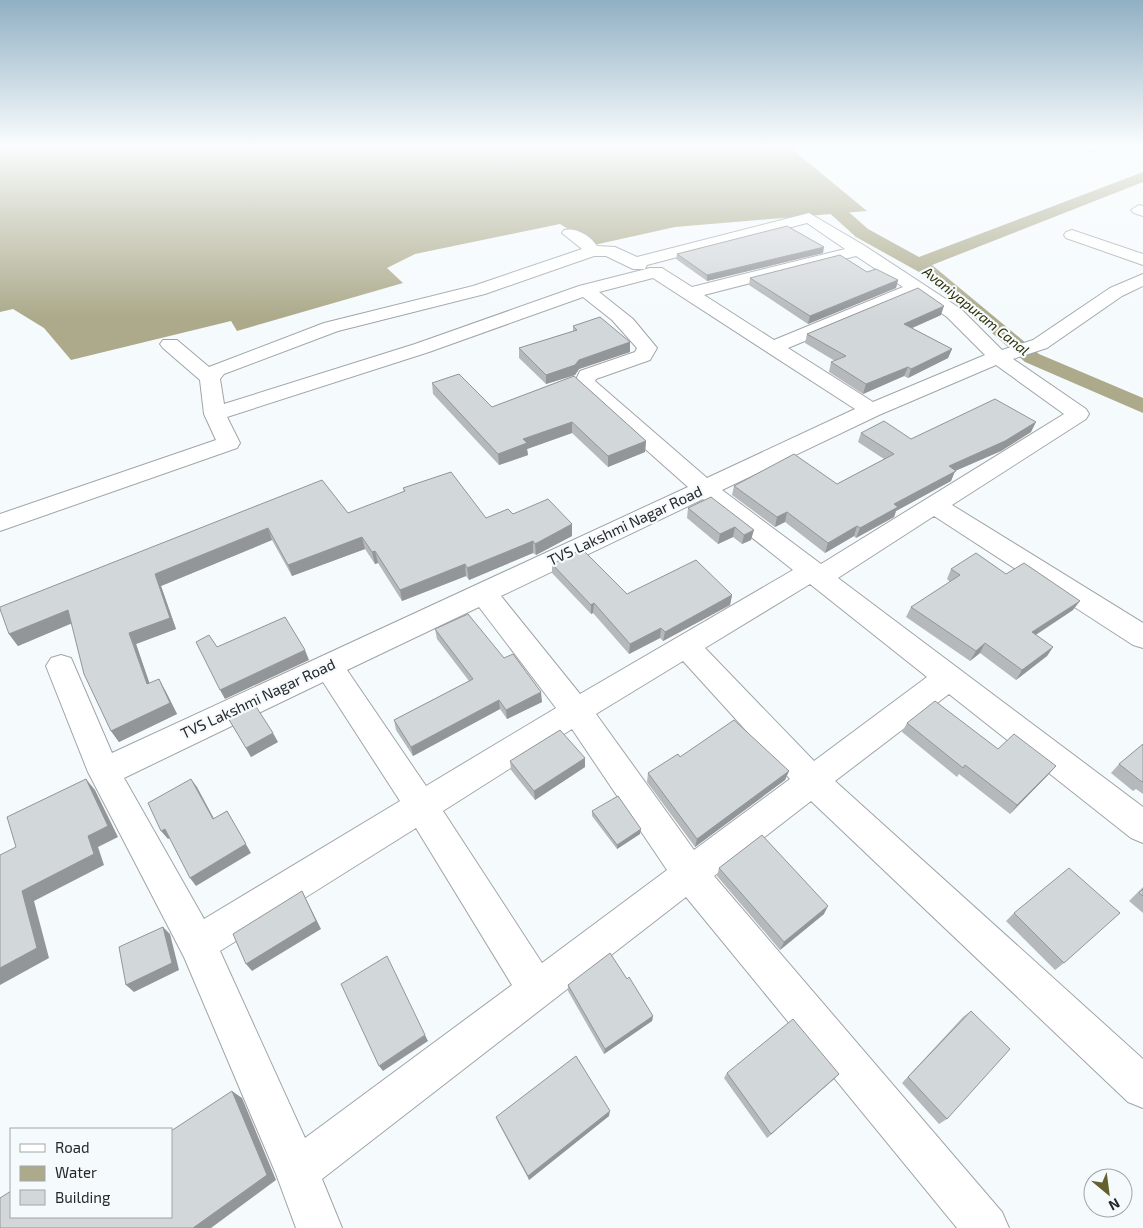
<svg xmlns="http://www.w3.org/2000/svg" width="1143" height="1228" font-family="'Exo 2',sans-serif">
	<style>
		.water { fill: #acaa8b }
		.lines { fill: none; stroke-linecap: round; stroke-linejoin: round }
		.canal { fill: #acaa8b; fill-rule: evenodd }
		.minor-casing { stroke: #a1a5a8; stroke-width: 2 }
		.minor { fill: #fff; fill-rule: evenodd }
		.wall { fill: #b5b9bb }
		.shaded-wall { fill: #939699 }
		.building { fill: #d2d7da; stroke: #939699 }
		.labels { text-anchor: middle; stroke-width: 4.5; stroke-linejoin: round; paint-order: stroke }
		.far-water-label { font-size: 14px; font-style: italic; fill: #322f06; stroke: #f5fafd }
		.street-label { font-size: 15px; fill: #262728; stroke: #f5fafd }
	</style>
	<rect width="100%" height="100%" fill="#f5fafd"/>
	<path class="water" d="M0 145H787L867 211 675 227 594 245 560 224 415 254 387 268 403 283 237 331 231 321 71 360 44 328 13 309 0 312Z"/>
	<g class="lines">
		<path class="canal" d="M754 145H770L789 159 868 229 919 257 1143 172V182L932 265 1039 354 1143 398V413L1025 362 928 277 856 237Z"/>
		<g class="minor-casing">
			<path id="minor" d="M1081 145H1102L1100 148 1086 152 1079 148Z
				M1139 205 1143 206V216L1134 213 1131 210Z
				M809 213 865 246 961 309 1002 350 1033 340 1110 288 1143 274V286L1122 296 1047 348 1013 359 1086 409 1089 414 1086 419 952 505 1143 623V648L1133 645 934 516 838 578 1143 807V843L1131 838 949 694 835 781 1143 1059V1108L1128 1102 811 801 714 876 1002 1212 1009 1228H957L686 897 322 1179 342 1228H296L276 1174 184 957 88 772 46 666 51 658 61 655 71 658 112 753 688 487 588 398 575 382 580 371 635 352 637 348 612 320 583 297 429 352 227 417 240 443 237 448 0 531V514L216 440 204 414 200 380 163 348 160 344 163 340H177L209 367 324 323 473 286 582 249 562 233 564 230C576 227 591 236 597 246L615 247 637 257ZM807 223 845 249 692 287 662 268H650L579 286 415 344 224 404 220 379 224 374 338 331 485 294 594 256H606L633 269H645L647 265ZM856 256 903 287 774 340 704 295ZM653 278 855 409 707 478 595 381 596 379 650 360 657 348 633 319 599 292ZM915 295 947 317 985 355 873 402 788 348ZM996 365 1064 414 821 564 722 490 879 415ZM703 499 793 570 580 694 501 596ZM810 584 927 677 814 761 705 648ZM479 607 556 708 426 786 347 670ZM683 661 790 779 694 850 596 714ZM323 682 400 801 204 919 124 778ZM572 729 667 870 542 963 443 811ZM416 828 512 985 305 1138 220 951Z
				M1072 230 1143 254V265L1066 238 1064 235 1066 232Z"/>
		</g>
		<use href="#minor" class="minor"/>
	</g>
	<path class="wall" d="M823 253 707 281 676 259 677 254Z
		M867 272 898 280 896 288 808 324 749 285 750 278Z
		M941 315 912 328 952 349 948 358 908 378 904 376 863 394 829 372 831 362 835 361 805 343 807 334Z
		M573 326 630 352 579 369 575 375 546 384 519 358V348L573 331Z
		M574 376 646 441 645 452 608 467 572 433 527 449 528 455 499 465 433 394 432 383 492 407Z
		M1031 432 1001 451 955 471 951 481 896 511 894 517 856 538 854 536 825 553 785 522 775 527 732 495 734 486 837 484 884 459 858 442 861 433 911 439Z
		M322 480 348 513 404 492 403 488 486 518 513 514 572 536 536 555 533 553 469 580 466 576 402 601 378 563 375 564 365 549 292 576 272 540 161 586 176 629 136 644 149 683 165 690 177 714 119 742 111 731 71 623 18 646 9 634Z
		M711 497 751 540 742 544 733 537 718 544 687 518 688 508Z
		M552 564 627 594 732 595 730 605 663 641 660 638 629 654 593 613 591 614 552 573Z
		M951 569 1073 610 1036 635 1053 647 1047 656 1016 680 980 653 970 661 906 617 911 607 950 582 947 579Z
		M435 629 504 658 542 702 507 719 500 709 413 756 396 730 394 720 469 681 437 639Z
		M228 718 278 742 251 757Z
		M907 723 998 749 1056 766 1048 775 1010 814 959 774 957 777 902 732Z
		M1143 744V794L1136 789 1133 791 1111 773 1119 764Z
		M510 761 585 767 535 800 511 770Z
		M789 771 785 780 695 847 647 782 648 773Z
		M592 811 640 834 617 849 592 816Z
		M719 868 824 914 780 950 717 876Z
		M1143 887V913L1129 901Z
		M1014 913 1064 963 1055 970 1006 921Z
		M568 985 653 1016 652 1021 604 1054 568 991Z
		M971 1011 947 1119 939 1124 902 1083 963 1017Z
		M727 1073 839 1074 767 1138 724 1078Z
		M609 1116 529 1180 498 1122 496 1117Z"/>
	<path class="shaded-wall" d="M824 247 823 253 707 281V275Z
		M898 280 896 288 808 324 810 316Z
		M944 306 941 315 901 333 904 324Z
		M630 342V352L579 369 575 375 546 384V375L579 360Z
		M952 349 948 358 908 378 911 369Z
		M908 367 904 376 863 394 866 384Z
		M572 422V433L527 449 528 455 499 465 498 454 523 439Z
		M1036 422 1031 432 1001 451 955 471 951 481 896 511 894 517 856 538 860 528 949 466Z
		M646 441 645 452 608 467V456Z
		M787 512 785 522 775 527 777 517Z
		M572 524V536L536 555 535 544Z
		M857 526 854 536 825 553 828 543Z
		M735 527 733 537 718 544 720 534Z
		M268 528 272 540 161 586 176 629 136 644 154 696 147 684 129 633 155 574Z
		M754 530 751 540 742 544 744 535Z
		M362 537 365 549 292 576 288 565Z
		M533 541V553L469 580 467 568Z
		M375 551 378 563 375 564 372 552Z
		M465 564 466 576 402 601 400 590Z
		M732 595 730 605 663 641 665 632Z
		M1080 601 1073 610 1026 641 1032 632Z
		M594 603 593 613 591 614V605Z
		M68 610 75 622 18 646 9 634Z
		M661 628 660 638 629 654 630 644Z
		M985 643 980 653 970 661 976 651Z
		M1053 647 1047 656 1016 680 1022 670Z
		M305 650 309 660 225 699 220 690Z
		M159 679 165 690 177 714 119 742 111 731Z
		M541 692 542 702 507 719 506 710Z
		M499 700 500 709 413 756 411 747Z
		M273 733 278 742 251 757 246 748Z
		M585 758V767L535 800 534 791Z
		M1056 766 1048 775 1010 814 1017 805Z
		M789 771 785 780 695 847 697 839Z
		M86 779 95 790 118 837 98 847 104 865 34 901 49 958 0 985V968L22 891Z
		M191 779 197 787 219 828 213 819Z
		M227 811 251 853 196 886 190 878Z
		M165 829 172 837 168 839 161 831Z
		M641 829 640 834 617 849V845Z
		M302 891 321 929 252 971 246 964Z
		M828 906 824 914 780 950 784 942Z
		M163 927 170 934 179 970 134 992 126 985Z
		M653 1016 652 1021 604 1054 605 1049Z
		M425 1035 428 1041 383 1071 379 1066Z
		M839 1074 833 1080 767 1138 771 1134Z
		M232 1091 242 1098 276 1180 211 1228H193Z
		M610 1111 609 1116 529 1180 528 1176Z"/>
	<path class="building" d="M787 226 824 247 707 275 677 254Z
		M840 255 867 272 876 269 898 280 810 316 750 278Z
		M918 288 944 306 904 324 952 349 911 369 908 367 866 384 831 362 846 356 807 334Z
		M600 317 630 342 579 360 575 365 546 375 519 348 577 330 573 326Z
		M459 374 492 407 574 376 646 441 608 456 572 422 523 439 527 443 498 454 432 383Z
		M995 399 1036 422 1005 441 949 466 956 471 894 504 898 507 860 528 857 526 828 543 787 512 777 517 734 486 794 454 837 484 894 454 861 433 884 421 911 439Z
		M451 472 486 518 508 509 513 514 548 499 572 524 535 544 533 541 467 568 465 564 400 590 375 551 372 552 362 537 288 565 268 528 155 574 170 618 129 633 147 684 159 679 170 703 111 731 84 674 68 610 9 634 0 609V607L322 480 348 513 405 491 403 488Z
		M711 497 754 530 744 535 735 527 720 534 688 508Z
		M582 549 627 594 696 560 732 595 665 632 661 628 630 644 594 603 591 605 552 564Z
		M976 553 1006 574 1024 563 1080 601 1032 632 1053 647 1022 670 985 643 976 651 911 607 960 575 951 569Z
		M468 614 504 658 513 654 541 692 506 710 499 700 411 747 394 720 473 679 435 629Z
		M285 617 305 650 220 690 196 642 209 635 217 647Z
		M935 701 998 749 1014 734 1056 766 1017 805 965 765 963 768 907 723Z
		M255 705 273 733 246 748 228 718Z
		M734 720 789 771 697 839 648 773 678 754 680 757Z
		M560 730 585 758 534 791 510 761Z
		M1143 744V781L1142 782 1119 764Z
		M86 779 108 826 88 836 94 854 22 891 37 948 0 968V855L16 847 7 817Z
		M191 779 213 819 227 811 246 844 190 878 165 829 161 831 148 803Z
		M618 796 641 829 617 845 592 811Z
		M762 835 828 906 784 942 719 868Z
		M1069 868 1120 913 1064 963 1014 913Z
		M1143 889V896L1139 893Z
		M302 891 316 921 246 964 233 934Z
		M163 927 172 963 126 985 119 947Z
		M610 953 627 979 629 977 653 1016 605 1049 568 985Z
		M387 956 425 1035 379 1066 341 984Z
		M971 1011 1010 1049 947 1119 908 1077Z
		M793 1019 839 1074 771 1134 727 1073Z
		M576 1056 610 1111 528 1176 496 1117Z
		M232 1091 267 1175 193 1228H0V1198L11 1191V1217H171V1131Z"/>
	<linearGradient id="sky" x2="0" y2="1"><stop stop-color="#90b0c3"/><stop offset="0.46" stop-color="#fafdfe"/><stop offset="1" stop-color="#fafdfe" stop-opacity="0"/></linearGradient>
	<rect width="1143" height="317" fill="url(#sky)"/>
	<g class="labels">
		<g class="far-water-label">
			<text transform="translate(976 311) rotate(39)" y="5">Avaniyapuram Canal</text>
		</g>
		<g class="street-label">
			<text transform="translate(625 526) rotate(-25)" y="5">TVS Lakshmi Nagar Road</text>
			<text transform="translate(258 699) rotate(-25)" y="5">TVS Lakshmi Nagar Road</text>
		</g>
	</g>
	<rect x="10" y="1128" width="162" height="90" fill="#f5fafd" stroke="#a2a6a8"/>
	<rect x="20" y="1144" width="25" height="8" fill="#ffffff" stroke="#a2a6a8"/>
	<text x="55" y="1153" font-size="15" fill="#262728">Road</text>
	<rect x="20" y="1166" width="25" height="15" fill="#acaa8b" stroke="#a2a6a8"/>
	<text x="55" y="1178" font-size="15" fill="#262728">Water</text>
	<rect x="20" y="1190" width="25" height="15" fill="#d2d7da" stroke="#a2a6a8"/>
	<text x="55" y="1203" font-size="15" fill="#262728">Building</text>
	<g transform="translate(1108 1193) rotate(151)"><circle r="24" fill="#f5fafd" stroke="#a2a6a8"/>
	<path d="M0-4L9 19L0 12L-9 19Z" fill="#64612d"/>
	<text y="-8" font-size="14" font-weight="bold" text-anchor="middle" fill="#262728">N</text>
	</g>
</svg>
